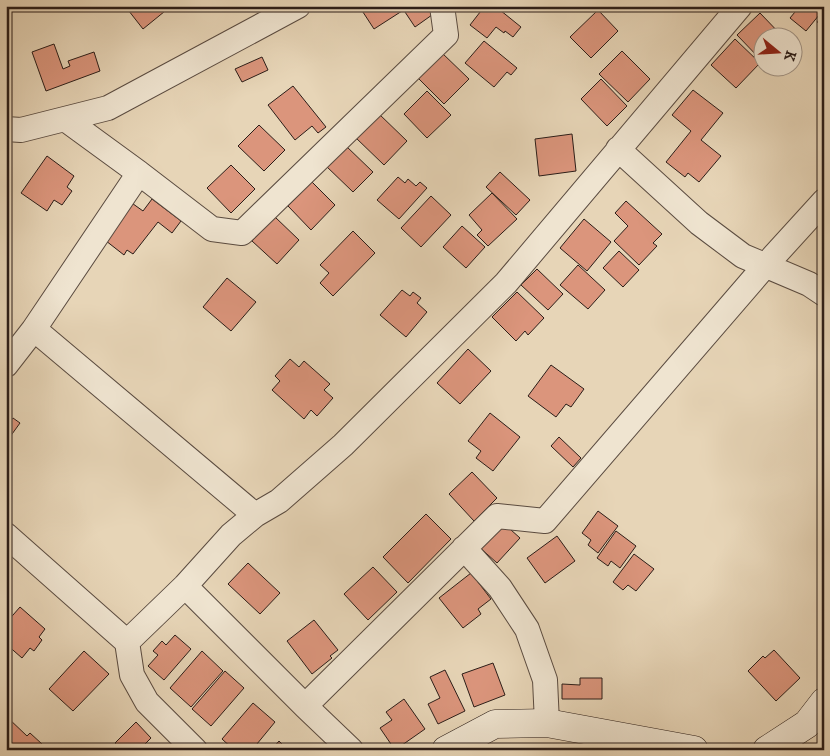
<svg xmlns="http://www.w3.org/2000/svg" width="830" height="756" font-family="'IM FELL DW Pica',serif">
	<style>
		.building { fill: #db957c; stroke: #2b1d18 }
		.lines { fill: none; stroke-linecap: round; stroke-linejoin: round }
		.street-casing { stroke: #5a4b40; stroke-width: 26 }
		.secondary-casing { stroke: #2b1d18; stroke-width: 29 }
		.street { stroke: #efe4d0; stroke-width: 24 }
		.secondary { stroke: #efe4d0; stroke-width: 28 }
	</style>
	<rect width="100%" height="100%" fill="#e7d5b7"/>
	<filter id="stains"><feTurbulence type="fractalNoise" baseFrequency=".004" numOctaves="4"/><feColorMatrix values="0 0 0 0 .2 0 0 0 0 .09 0 0 0 0 .02 0 0 0 .5 -.17"/></filter>
	<radialGradient id="worn" r=".72"><stop offset=".6" stop-color="#630" stop-opacity="0"/><stop offset="1" stop-color="#630" stop-opacity=".3"/></radialGradient>
	<path class="building" d="M125 6H170V7L143 29Z
		M359 6H399L402 11 374 29Z
		M401 6H437L439 10 415 27Z
		M489 6H495L521 27 513 37 505 31 504 33 496 27 487 38 470 25 484 7 486 10Z
		M800 6H824V9L806 31 790 18Z
		M598 10 618 31 591 58 570 37Z
		M760 13 784 38H762V61L737 35Z
		M824 14V28L817 22Z
		M735 39 760 63 736 88 711 65Z
		M484 41 517 68 511 75 507 72 494 87 465 63Z
		M54 44 63 69 70 66 68 61 94 52 100 71 46 91 32 52Z
		M622 51 650 79 628 102 599 74Z
		M441 52 469 79 444 104 417 77Z
		M262 57 268 70 242 82 235 69Z
		M601 79 627 106 607 126 581 99Z
		M293 86 326 127 318 133 312 126 295 140 268 105Z
		M693 90 723 113 701 140 721 156 699 182 688 173 685 177 666 162 691 131 672 115Z
		M427 91 451 115 427 138 404 114Z
		M378 113 407 141 384 165 355 137Z
		M259 125 285 150 264 171 238 146Z
		M572 134 576 171 539 176 535 139Z
		M345 145 373 172 353 192 325 165Z
		M47 156 74 176 67 187 72 191 62 205 54 200 47 211 21 193Z
		M231 165 255 189 231 213 207 188Z
		M500 172 530 200 516 215 486 187Z
		M398 177 405 183 408 179 416 186 420 182 427 188 399 219 377 200Z
		M312 182 335 205 311 230 288 206Z
		M492 193 517 219 488 246 477 235 482 230 469 215Z
		M431 196 451 215 421 247 401 228Z
		M152 199 181 221 172 233 158 222 133 254 127 250 124 255 101 237 129 201 143 211Z
		M626 201 662 234 653 243 657 246 639 265 614 241 628 226 615 213Z
		M275 217 299 240 277 264 252 241Z
		M584 219 611 242 587 271 560 248Z
		M462 226 485 247 466 268 443 247Z
		M353 231 375 253 333 296 320 283 329 273 320 265Z
		M619 251 639 270 623 287 603 268Z
		M578 265 605 290 588 309 560 285Z
		M537 269 563 294 548 310 521 285Z
		M227 278 256 302 231 331 203 307Z
		M402 290 410 296 413 292 421 298 417 303 427 312 406 337 380 315Z
		M517 292 544 318 528 335 525 331 516 341 492 317Z
		M468 349 491 371 460 404 437 383Z
		M290 359 299 367 304 361 330 384 324 390 333 398 317 416 311 410 304 419 272 390 280 381 275 376Z
		M551 365 584 389 571 407 566 404 556 417 528 396Z
		M490 413 520 437 493 471 476 458 481 451 468 441Z
		M13 418 20 423 7 441 6 427Z
		M559 437 581 458 573 467 551 446Z
		M472 472 497 498 474 521 449 494Z
		M598 511 618 526 598 553 588 545 591 540 582 533Z
		M426 514 451 539 408 583 383 557Z
		M501 521 520 538 497 563 478 546Z
		M616 531 636 546 620 568 611 561 608 566 597 558Z
		M557 536 575 561 545 583 527 558Z
		M634 554 654 569 636 591 628 585 623 590 613 582Z
		M248 563 280 593 260 614 228 584Z
		M373 567 397 592 368 620 344 594Z
		M471 573 491 599 478 609 481 614 463 628 439 598Z
		M20 607 45 629 39 637 42 640 34 651 30 648 22 658 6 644V623Z
		M314 620 338 650 330 656 332 658 312 674 287 641Z
		M175 635 191 649 164 680 148 666 158 655 153 651 162 641 166 645Z
		M774 650 800 678 776 701 748 671 763 656 765 658Z
		M84 651 109 674 73 711 49 689Z
		M202 651 223 671 191 707 170 688Z
		M493 663 505 695 474 707 462 674Z
		M445 670 465 711 438 724 428 704 440 698 430 677Z
		M225 671 244 688 211 726 192 709Z
		M580 678H602V699H562V684L580 685Z
		M404 699 425 729 395 750 380 728 392 720 386 712Z
		M253 703 275 722 252 750H234L222 739Z
		M7 717 27 736 30 733 42 744 37 750H6Z
		M136 722 151 738 139 750H122L115 743Z
		M279 741 288 750H271Z"/>
	<g class="lines">
		<g class="street-casing">
			<path id="street" d="M65 119 139 173 34 329 255 515 279 501 343 445 506 283 740 6
				M6 129 21 130 108 108 298 6
				M618 149 699 223 743 256 809 284 824 294
				M139 173 212 229 242 233 446 35 442 6
				M6 365 34 329
				M6 535 127 642 132 675 147 702 195 750
				M464 548 500 588 527 629 545 680 547 723
				M185 586 305 706 351 750
				M127 642 185 586 231 535 255 515
				M305 706 497 516 545 521 764 267 824 201"/>
		</g>
		<g class="secondary-casing">
			<path id="secondary" d="M446 750 495 724 547 723 694 750
				M767 750 807 724 824 702"/>
		</g>
		<use href="#street" class="street"/>
		<use href="#secondary" class="secondary"/>
	</g>
	<rect width="830" height="756" fill="none" stroke="#e7d5b7" stroke-width="25"/>
	<rect x="8" y="8" width="815" height="741" fill="none" stroke="#2b1d18" stroke-width="2.5"/>
	<rect x="12" y="12" width="805" height="731" fill="none" stroke="#2b1d18"/>
	<g transform="translate(778 52) rotate(108)"><circle r="24" fill="#efe4d0" stroke="#a19486"/>
	<path d="M0-4L9 19L0 12L-9 19Z" fill="#8f2418"/>
	<text y="-8" font-size="14" font-weight="bold" text-anchor="middle" fill="#2b1d18">K</text>
	</g>
	<rect width="100%" height="100%" filter="url(#stains)"/>
	<rect width="100%" height="100%" fill="url(#worn)"/>
</svg>
